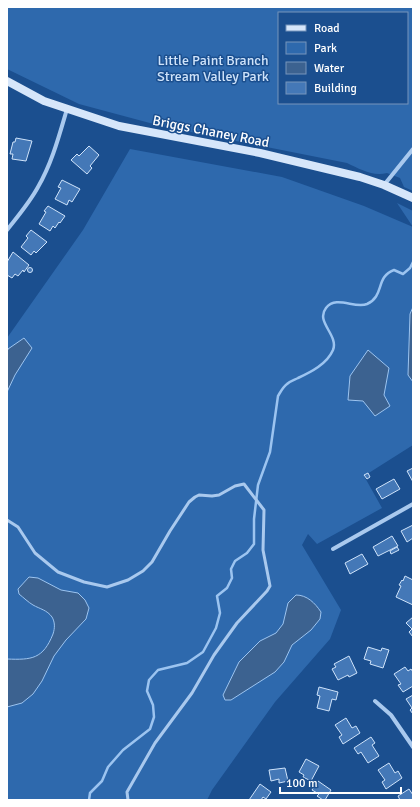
<svg xmlns="http://www.w3.org/2000/svg" width="420" height="807" font-family="Signika,sans-serif">
	<style>
		.green { fill: #2e69ad; fill-rule: evenodd }
		.water { fill: #3c6290; stroke: #9cc4f0 }
		.lines { fill: none; stroke-linecap: round; stroke-linejoin: round }
		.stream { stroke: #9cc4f0; stroke-width: 2.5 }
		.building { fill: #4478b7; stroke: #cfe3fa }
		.lane { stroke: #a9c9ee; stroke-width: 3 }
		.street { stroke: #a9c9ee; stroke-width: 4 }
		.secondary { stroke: #d6e6fa; stroke-width: 8 }
		.labels { text-anchor: middle; stroke-width: 3; stroke-linejoin: round; paint-order: stroke }
		.park-label { font-size: 14px; fill: #cfe3fa; stroke: #1b4f8f }
		.street-label { font-size: 14px; fill: #fff; stroke: #1b4f8f }
	</style>
	<rect width="100%" height="100%" fill="#1b4f8f"/>
	<path class="green" d="M7 7H413V191L404 187 400 178 387 173C373 177 360 169 347 163L161 126 79 104 7 69ZM279 13H407V103H279Z
		M130 149 282 177 364 206 413 227 397 203 413 211V445L364 476 382 508 317 544 308 534 302 545 341 610 330 639 275 702 212 790 207 800H7V338L83 230Z"/>
	<path class="water" d="M413 307V382L408 375 410 314Z
		M24 338 32 348 15 375 7 392V352L8 349Z
		M368 350 389 368 384 395 390 406 375 416 363 401 348 400 350 376Z
		M29 577 38 578 61 590 78 593 85 600 89 608 86 619 66 640 54 656 42 681 33 694 22 703 7 707V659C32 660 43 659 53 634 55 628 55 622 52 617 47 610 40 609 33 605 28 602 24 598 19 594L18 589Z
		M296 595C307 595 315 603 321 612L320 619 311 630 292 645 284 662 275 672 231 700H225L223 695 239 662 260 641 276 633 283 624 288 603Z"/>
	<g class="lines">
		<path class="stream" d="M89 800 90 793 102 781 108 767 123 750 150 729 154 717 153 705 147 691 149 680 158 670 187 663 203 652 216 628 220 613 217 596 227 588 232 578 231 569 235 561 247 553 254 544V519L258 485 270 452 278 396C281 391 283 387 287 384 290 381 294 380 298 378 311 372 327 364 333 350 339 335 315 322 326 308 336 295 355 309 367 304 385 296 375 277 394 270L403 274 410 268 413 262"/>
	</g>
	<path class="building" d="M16 138 32 141 26 161 12 159 13 154H10L13 142H15Z
		M89 146 99 155 90 166 92 168 87 174 71 160 77 154 79 156Z
		M62 180 80 189 72 202 69 200 67 205 55 199 61 188 58 187Z
		M48 206 65 216 60 223 59 222 55 228 53 226 50 231 39 224 46 212 44 211Z
		M31 230 47 242 36 253 34 251 31 255 21 247 28 238 26 236Z
		M13 252 29 265 24 272 23 270 18 276 15 274 12 278 7 275V262Z
		M27.5 270a2.5 2.5 0 1 1 5 0a2.5 2.5 0 1 1-5 0Z
		M413 468V482L407 471Z
		M368 473 370 477 367 479 364 475Z
		M394 479 400 489 382 499 376 489Z
		M413 525V538L407 542 401 531Z
		M392 536 398 546 378 556 373 547Z
		M397 547 399 550 391 554 390 551Z
		M362 554 368 564 350 574 345 563Z
		M405 576 413 580V605L396 597 401 586 399 585 402 580 403 581Z
		M413 617V637L409 632 412 629 406 623Z
		M368 647 381 651 382 648 389 650 383 668 370 664 371 661 364 659Z
		M349 656 357 673 349 677 348 675 338 680 332 669 336 667 334 664Z
		M405 667 408 671 411 669 413 672V686L403 692 398 685 401 684 394 674Z
		M319 687 338 692 336 700 332 699 329 711 317 708 320 696 317 695Z
		M413 695V714L410 710 412 708 406 699Z
		M346 718 352 728 356 726 360 733 343 744 339 737 342 735 335 725Z
		M371 737 375 743 372 745 379 756 368 763 361 752 358 754 354 748Z
		M306 759 319 766 311 781 303 777 304 775 299 772Z
		M389 763 395 773 398 771 402 778 386 789 382 782 385 780 378 770Z
		M285 768 288 781 279 783V779L271 781 269 770Z
		M318 781 331 790 325 800H323L317 796 319 794 312 790Z
		M260 784 271 792 266 799 263 797 261 800H249Z
		M409 789 413 795V800H400L398 796Z"/>
	<g class="lines">
		<path class="lane" d="M7 520 18 527 35 553 58 572 84 582 107 587 128 580 143 571 152 562 170 531 189 502 195 497 199 495 212 496 219 495 235 486 244 484 264 510 263 550 270 586 267 591 237 623 214 655 192 693 155 743 127 792 128 800"/>
		<path class="street" d="M384 185 413 149
			M7 230C18 216 30 202 38 187 52 163 59 136 67 109
			M333 549 413 504
			M375 701 391 715 413 747"/>
		<path class="secondary" d="M7 81 44 101 119 126 260 153 360 177 384 185 413 198"/>
	</g>
	<g class="labels">
		<g class="park-label">
			<text x="213" y="65">Little Paint Branch<tspan x="213" dy="16">Stream Valley Park</tspan></text>
		</g>
		<g class="street-label">
			<text transform="translate(211 131) rotate(11)" y="5">Briggs Chaney Road</text>
		</g>
	</g>
	<rect width="420" height="807" fill="none" stroke="#ffffff" stroke-width="16"/>
	<rect x="278" y="12" width="130" height="92" fill="#1b4f8f" stroke="#7695bc"/>
	<rect x="286" y="25" width="20" height="6" fill="#d6e6fa" stroke="#7695bc"/>
	<text x="314" y="32" font-size="12" fill="#ffffff">Road</text>
	<rect x="286" y="42" width="20" height="12" fill="#2e69ad" stroke="#7695bc"/>
	<text x="314" y="52" font-size="12" fill="#ffffff">Park</text>
	<rect x="286" y="62" width="20" height="12" fill="#3c6290" stroke="#7695bc"/>
	<text x="314" y="72" font-size="12" fill="#ffffff">Water</text>
	<rect x="286" y="82" width="20" height="12" fill="#4478b7" stroke="#7695bc"/>
	<text x="314" y="92" font-size="12" fill="#ffffff">Building</text>
	<path d="M280 787v6h121v-6" fill="none" stroke="#ffffff" stroke-width="2"/>
	<text x="286" y="787" font-size="12" fill="#ffffff" stroke="#1b4f8f" stroke-width="3" paint-order="stroke">100 m</text>
</svg>
